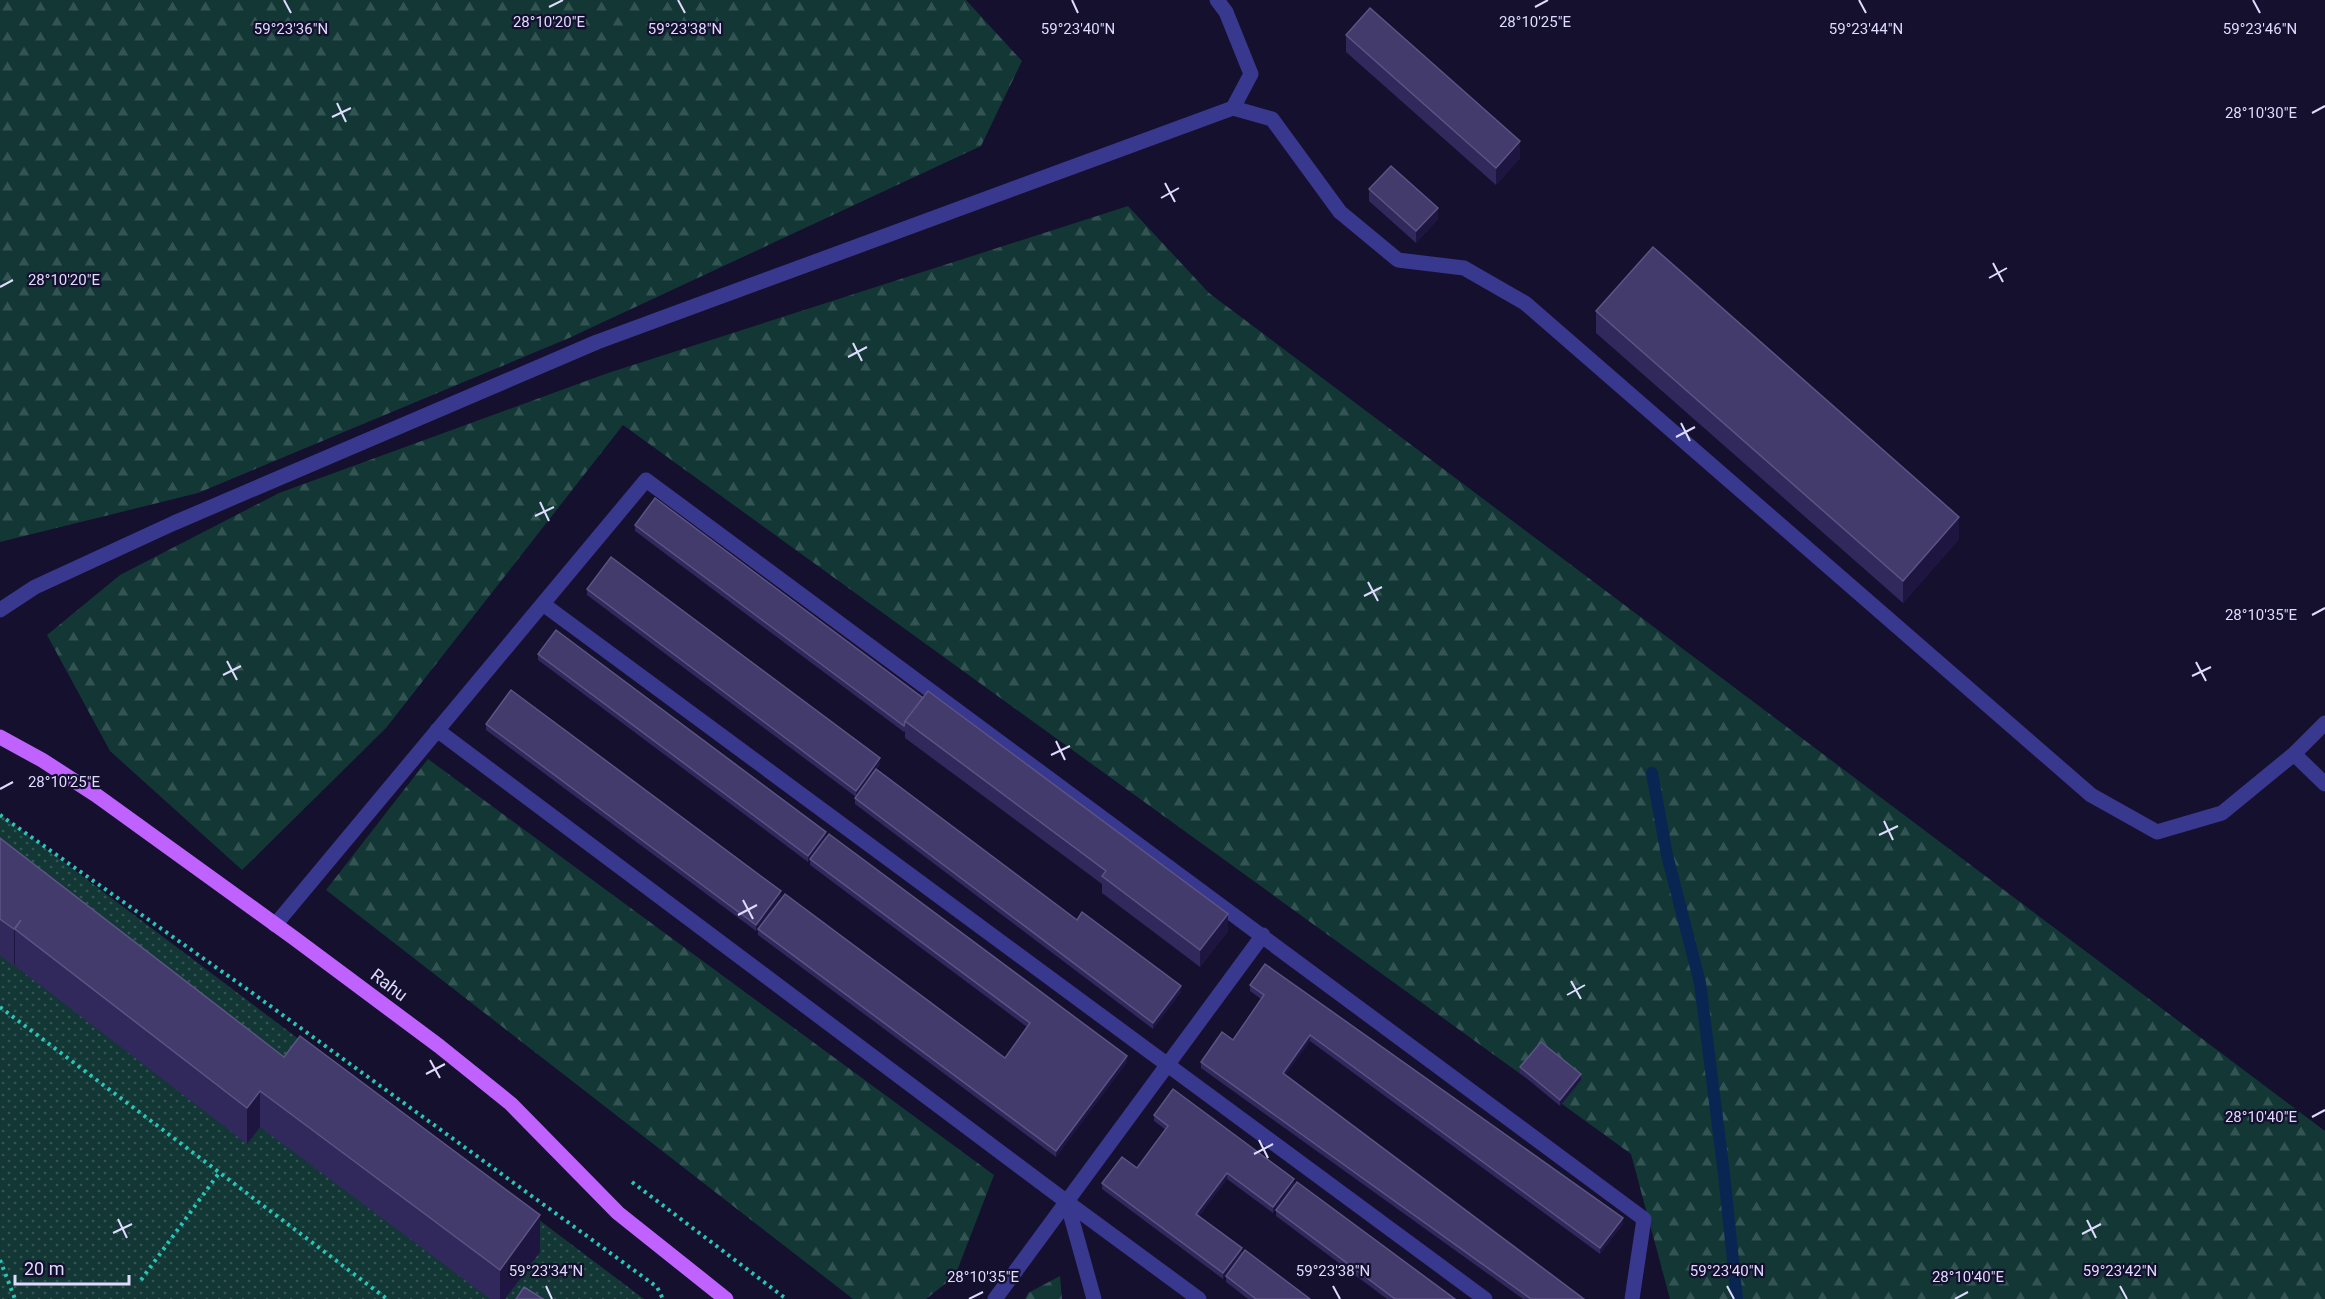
<svg xmlns="http://www.w3.org/2000/svg" width="2325" height="1299" font-family="Roboto,sans-serif">
	<style>
		.grass { fill: url(#grass-dots) }
		.forest { fill: url(#forest-firs) }
		.lines { fill: none; stroke-linecap: round; stroke-linejoin: round }
		.stream { stroke: #092652; stroke-width: 12 }
		.path { stroke: #28c6b8; stroke-width: 4; stroke-dasharray: 3 4.5; stroke-linecap: butt }
		.minor { stroke: #39388f; stroke-width: 15 }
		.major { stroke: #c062ff; stroke-width: 15 }
		.wall { fill: #31285b }
		.shaded-wall { fill: #1e1641 }
		.building { fill: #443b6d; stroke: #5c5484; stroke-width: 1.5 }
		.ticks { fill: none; stroke: #dedbff; stroke-width: 2 }
		.labels { text-anchor: middle; stroke-width: 4.5; stroke-linejoin: round; paint-order: stroke }
		.street-label { font-size: 18px; fill: #dedbff; stroke: #14102d }
		.ticks-label { font-size: 15px; text-anchor: middle; fill: #dedbff; stroke: #14102d; stroke-width: 4.5; stroke-linejoin: round; paint-order: stroke }
	</style>
	<defs>
		<pattern id="grass-dots" width="8" height="8" patternUnits="userSpaceOnUse" patternTransform="scale(1.5)"><rect width="8" height="8" fill="#123735"/><path d="M2 2h.1M6 6h.1" fill="none" stroke="#345353" stroke-width="1.8" stroke-linecap="round"/></pattern>
		<pattern id="forest-firs" width="22" height="20" patternUnits="userSpaceOnUse" patternTransform="scale(1.5)"><rect width="22" height="20" fill="#123735"/><path d="M5 1l3.5 6h-7zM16 11l3.5 6h-7z" fill="#345353"/></pattern>
	</defs>
	<rect width="100%" height="100%" fill="#14102d"/>
	<path class="grass" d="M0 814 644 1299H0Z"/>
	<path class="forest" d="M0 0H966L1022 61 981 146 569 338 198 493 0 542Z
		M1128 206 1209 293 2325 1131V1299H1670L1631 1154 623 425 386 728 242 870 110 751 47 635 120 575 279 493 608 373Z
		M428 759 994 1175 955 1276 926 1299H853L326 890Z
		M1060 1276 1062 1299H1025L1028 1293Z"/>
	<g class="lines">
		<path class="stream" d="M1652 773 1667 855 1700 983 1724 1174 1737 1299"/>
		<path class="path" d="M0 815 251 992 657 1287 663 1299
			M0 1007 387 1299
			M632 1182 785 1298
			M0 1260 15 1299
			M141 1280 219 1173"/>
		<path class="minor" d="M1217 0 1226 12 1251 74 1233 108
			M543 604 1485 1299
			M0 610 35 587 174 523 597 342 1233 108 1272 119 1340 212 1398 260 1464 268 1525 303 2091 795 2157 832 2222 813 2294 754 2325 723
			M437 730 1067 1202 1094 1299
			M2294 754 2325 784
			M275 925 646 480 1644 1219 1632 1299
			M1067 1202 1199 1299
			M995 1299 1263 935"/>
		<path class="major" d="M0 737 42 760 96 795 294 938 439 1046 511 1104 618 1213 726 1299"/>
	</g>
	<path class="wall" d="M1346 35 1520 158 1496 185 1346 52Z
		M1369 189 1438 219 1416 243 1369 201Z
		M1596 311 1959 539 1903 603 1596 333Z
		M635 525 1228 931 1200 967 1102 893V884L905 738V731L904 732 635 531Z
		M587 589 880 764 877 769 1077 920 1181 992 1153 1029 855 804V798L856 797 587 595Z
		M538 654 826 838 1127 1062 1056 1157 758 935V929L1005 1058 1027 1027 810 865V859L808 862 538 660Z
		M486 724 781 897 756 931 486 730Z
		M0 838 284 1057 540 1252 505 1299H490L260 1127 247 1144 15 966V963L14 966 0 956Z
		M1250 985 1623 1224 1600 1254 1310 1041 1285 1075 1584 1299H1523L1201 1068V1062L1233 1040 1261 999 1250 991Z
		M1520 1067 1581 1080 1560 1106 1520 1073Z
		M1154 1115 1294 1185 1273 1213 1227 1179 1199 1216 1242 1248 1223 1279 1102 1189V1183L1137 1168 1166 1130 1154 1121Z
		M1276 1210 1455 1299H1387L1276 1216Z
		M1226 1276 1310 1299H1248L1226 1282Z"/>
	<path class="shaded-wall" d="M1520 141V158L1496 185V168Z
		M1438 208V219L1416 243V231Z
		M1959 517V539L1903 603V581Z
		M880 758V764L856 797V791Z
		M826 832V838L808 862V856Z
		M781 891V897L756 931V925Z
		M1228 914V931L1200 967V950Z
		M21 920 15 929V963L14 966V929Z
		M1181 986V992L1153 1029V1023Z
		M1310 1035V1041L1283 1079V1073Z
		M1127 1056V1062L1056 1157V1151Z
		M1581 1074V1080L1560 1106V1100Z
		M260 1091V1127L247 1144V1108Z
		M1227 1173V1179L1196 1220V1214Z
		M1294 1179V1185L1273 1213V1207Z
		M540 1215V1252L505 1299H500V1270Z
		M1623 1218V1224L1600 1254V1248Z
		M1242 1248V1254L1223 1279V1273Z"/>
	<path class="building" d="M1370 8 1520 141 1496 168 1346 35Z
		M1391 166 1438 208 1416 231 1369 189Z
		M1653 247 1959 517 1903 581 1596 311Z
		M655 498 923 698 905 721 904 726 635 525Z
		M611 557 880 758 856 791 587 589Z
		M556 630 826 832 808 856 538 654Z
		M511 690 781 891 756 925 486 724Z
		M928 691 1228 914 1200 950 1102 876 1106 871 905 721Z
		M876 769 1077 920 1082 912 1181 986 1153 1023 855 798Z
		M829 834 1127 1056 1056 1151 758 929 785 894 1005 1058 1030 1023 810 859Z
		M0 838 284 1057 300 1036 540 1215 500 1270 260 1091 247 1108 15 929 21 920 14 929 0 919Z
		M1265 964 1623 1218 1600 1248 1310 1035 1283 1073 1584 1299H1531L1201 1062 1222 1032 1233 1040 1264 995 1250 985Z
		M1541 1042 1581 1074 1560 1100 1520 1067Z
		M1173 1089 1294 1179 1273 1207 1227 1173 1196 1214 1242 1248 1223 1273 1102 1183 1122 1157 1137 1168 1168 1126 1154 1115Z
		M1297 1182 1455 1299H1395L1276 1210Z
		M1245 1250 1310 1299H1256L1226 1276Z
		M524 1287 543 1299H516Z"/>
	<path class="ticks" d="M284 0 291 13M678 0 685 13M1072 0 1078 13M1859 0 1866 13M2253 0 2260 13M549 7 563 0M1535 7 1548 0M337 103 346 122M2312 113 2325 106M332 117 351 108M1165 183 1175 202M1161 198 1179 188M1993 263 2003 282M1989 278 2007 268M0 287 13 280M853 343 862 361M848 357 867 347M1681 423 1690 441M1676 437 1695 427M540 502 549 521M535 516 554 507M1368 582 1378 601M1364 596 1382 587M2312 615 2325 608M227 661 237 680M2196 662 2206 681M223 675 241 666M2192 676 2211 667M1056 741 1065 760M1051 755 1070 746M0 789 13 782M1884 821 1893 840M1879 835 1898 826M743 900 753 919M738 915 757 905M1571 981 1581 999M1567 995 1585 985M430 1060 440 1078M426 1074 445 1064M2312 1117 2325 1110M1259 1140 1268 1158M1254 1154 1273 1144M118 1219 127 1238M2087 1220 2096 1238M113 1233 132 1224M2082 1234 2101 1224M546 1286 552 1299M1333 1286 1340 1299M1727 1286 1734 1299M2120 1286 2127 1299M969 1299 983 1292M1955 1299 1968 1292"/>
	<g class="labels">
		<g class="street-label">
			<text transform="translate(389 985) rotate(37)" y="6">Rahu</text>
		</g>
	</g>
	<g class="ticks-label">
		<text x="549" y="27">28°10'20"E</text>
		<text x="1535" y="27">28°10'25"E</text>
		<text x="291" y="34">59°23'36"N</text>
		<text x="685" y="34">59°23'38"N</text>
		<text x="1078" y="34">59°23'40"N</text>
		<text x="1866" y="34">59°23'44"N</text>
		<text x="2260" y="34">59°23'46"N</text>
		<text x="2261" y="118">28°10'30"E</text>
		<text x="64" y="285">28°10'20"E</text>
		<text x="2261" y="620">28°10'35"E</text>
		<text x="64" y="787">28°10'25"E</text>
		<text x="2261" y="1122">28°10'40"E</text>
		<text x="546" y="1276">59°23'34"N</text>
		<text x="1333" y="1276">59°23'38"N</text>
		<text x="1727" y="1276">59°23'40"N</text>
		<text x="2120" y="1276">59°23'42"N</text>
		<text x="983" y="1282">28°10'35"E</text>
		<text x="1968" y="1282">28°10'40"E</text>
	</g>
	<path d="M15 1275v9h114v-9" fill="none" stroke="#dedbff" stroke-width="3"/>
	<text x="24" y="1275" font-size="18" fill="#dedbff" stroke="#14102d" stroke-width="4.5" paint-order="stroke">20 m</text>
</svg>
